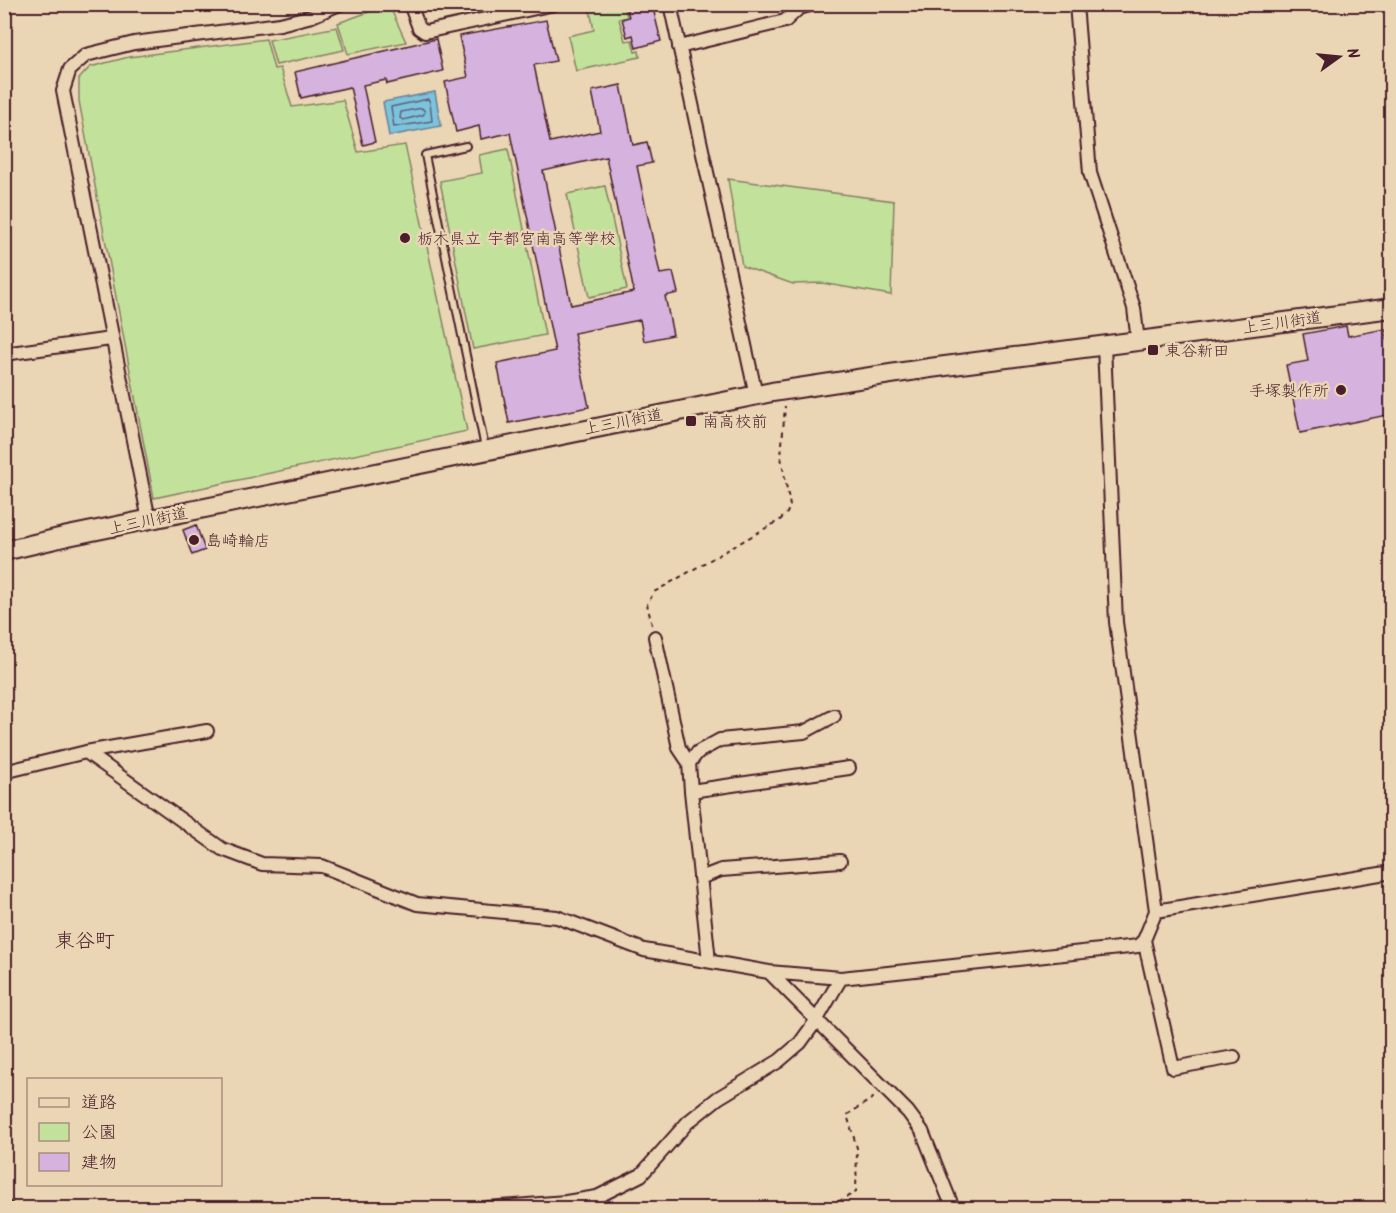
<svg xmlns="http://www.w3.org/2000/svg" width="1396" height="1213" font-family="Kalam,'Klee One',sans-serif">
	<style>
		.green { fill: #c2e29b; stroke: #868063; stroke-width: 1.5 }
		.water { fill: #7cc3dd; stroke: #688196; stroke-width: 1.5 }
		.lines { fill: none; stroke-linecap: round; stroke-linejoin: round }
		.shore { stroke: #5e6172; stroke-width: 1.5 }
		.building { fill: #d6b3de; stroke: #4a1f2b; stroke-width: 1.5; fill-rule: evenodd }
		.lane-casing { stroke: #4a1f2b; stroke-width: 10 }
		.street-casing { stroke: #4a1f2b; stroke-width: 16 }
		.primary-casing { stroke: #4a1f2b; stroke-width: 22 }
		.path { stroke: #4a1f2b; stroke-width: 2; stroke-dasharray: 4.5 4.5; stroke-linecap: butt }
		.lane { stroke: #ead6b4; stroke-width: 6 }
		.street { stroke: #ead6b4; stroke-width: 12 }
		.primary { stroke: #ead6b4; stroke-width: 18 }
		.poi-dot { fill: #4a1f2b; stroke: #ead6b4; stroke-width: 2 }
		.labels { text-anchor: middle; stroke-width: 5; stroke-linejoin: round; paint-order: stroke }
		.poi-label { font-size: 16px; fill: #4a1f2b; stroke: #ead6b4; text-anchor: start }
		.street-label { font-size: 16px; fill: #4a1f2b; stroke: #ead6b4 }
		.quarter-label { font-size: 20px; fill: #4a1f2b; stroke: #ead6b4 }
	</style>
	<rect width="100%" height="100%" fill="#ead6b4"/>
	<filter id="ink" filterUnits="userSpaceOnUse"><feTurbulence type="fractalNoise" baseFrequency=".0167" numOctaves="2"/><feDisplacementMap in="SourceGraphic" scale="12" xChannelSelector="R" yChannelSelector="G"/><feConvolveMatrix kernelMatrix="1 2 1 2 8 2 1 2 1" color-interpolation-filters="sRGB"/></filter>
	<g filter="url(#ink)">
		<path class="green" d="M596 4 624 5 627 17 619 19 625 41 632 40 635 52 639 51 640 57 576 71 568 36 594 30 589 6Z
			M389 5 406 42 348 54 338 23Z
			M337 27 344 50 276 65 269 40Z
			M266 39 274 69 280 68 292 107 343 100 358 152 405 145 467 431 154 498 79 101V79L90 67 129 57Z
			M508 149 545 335 473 349 440 181 482 173 479 155Z
			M728 179 894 201 891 295 822 283 793 284 742 266Z
			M605 186 627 289 589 297 567 194Z"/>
		<path class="water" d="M435 92 441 126 389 136 383 102Z"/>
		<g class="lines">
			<path class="shore" d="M428 99 430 102 432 121 394 127 391 107Z
				M422 108 425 112 423 115 403 120 400 118 401 112Z"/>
		</g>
		<path class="building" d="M634 4H652L661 41 636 48 633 35 627 37 622 19 629 17 626 6Z
			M546 20 556 61 534 65 550 142 600 131 592 91 621 85 633 145 647 142 652 163 637 166 660 274 673 272 678 293 665 296 673 335 644 341 640 320 574 333 589 407 509 423 497 363 555 351 510 133 481 139 479 126 456 132 445 82 468 77 459 36ZM606 157 634 292 571 305 543 171Z
			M436 39 443 71 387 84 386 80 363 85 375 142 363 145 350 87 301 98 295 72Z
			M1346 326 1348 336 1385 329 1392 361V414L1300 433 1286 365 1308 361 1303 334Z
			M196 525 205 550 192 555 183 530Z"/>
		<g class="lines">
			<g class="lane-casing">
				<path id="lane" d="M466 146 425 155 485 448"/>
			</g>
			<g class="street-casing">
				<path id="street" d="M410 4 419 28 425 32 554 4
					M670 4 756 395
					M1076 4 1090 173 1134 308 1138 342
					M679 47 785 21 799 8 814 4
					M4 354 111 339
					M149 520 63 91 70 69 86 55 134 43 280 24 312 16 340 4
					M655 637 679 748 689 763
					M86 752 207 731
					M4 772 86 752 222 849 262 864 322 866 417 904 557 917 644 950 769 972 841 978 1138 946 1144 940 1156 911 1116 622 1104 346
					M691 791 689 763 698 752 720 740 804 732 834 716
					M700 878 721 870 840 861
					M1156 911 1392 872
					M1144 940 1173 1068 1234 1057
					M709 961 691 791 849 768
					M769 972 908 1112 922 1131 953 1208
					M4 1208H7
					M487 1208 566 1202 597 1197 641 1175 688 1122 718 1098 779 1061 800 1043 816 1021 841 978"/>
			</g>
			<g class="primary-casing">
				<path id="primary" d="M4 551 68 536 772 392 930 368 1392 308"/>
			</g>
			<path class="path" d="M652 625 647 604 654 592 780 520 787 513 790 506 781 457 785 406
				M834 1208V1204L856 1192 857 1148 847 1115 876 1096"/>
			<use href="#lane" class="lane"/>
			<use href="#street" class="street"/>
			<use href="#primary" class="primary"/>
		</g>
	</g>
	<g class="poi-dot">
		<circle cx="405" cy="238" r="6"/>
		<rect x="1147" y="344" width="12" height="12" rx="3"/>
		<circle cx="1341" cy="390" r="6"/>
		<rect x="685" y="415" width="12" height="12" rx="3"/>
		<circle cx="194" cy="540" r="6"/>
	</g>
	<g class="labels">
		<g class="poi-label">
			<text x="417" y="244">栃木県立 宇都宮南高等学校</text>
			<text x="1165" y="356">東谷新田</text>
			<text x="1329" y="396" text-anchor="end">手塚製作所</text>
			<text x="703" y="427">南高校前</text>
			<text x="206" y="546">島崎輪店</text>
		</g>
		<g class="street-label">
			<text transform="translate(1282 322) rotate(-8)" y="6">上三川街道</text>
			<text transform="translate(623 421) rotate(-11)" y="6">上三川街道</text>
			<text transform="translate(148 520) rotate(-12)" y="6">上三川街道</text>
		</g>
		<g class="quarter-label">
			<text x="85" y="947">東谷町</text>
		</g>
	</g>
	<rect width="1396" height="1213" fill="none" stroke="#ead6b4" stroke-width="24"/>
	<rect x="12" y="12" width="1372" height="1189" fill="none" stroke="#4a1f2b" stroke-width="2" filter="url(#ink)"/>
	<rect x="27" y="1078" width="195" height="108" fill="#ead6b4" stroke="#aa8d7d" stroke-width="1.5"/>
	<rect x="39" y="1098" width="30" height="9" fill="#ead6b4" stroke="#aa8d7d" stroke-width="1.5"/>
	<text x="81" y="1108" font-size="18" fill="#4a1f2b">道路</text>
	<rect x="39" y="1123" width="30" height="18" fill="#c2e29b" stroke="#aa8d7d" stroke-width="1.5"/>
	<text x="81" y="1138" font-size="18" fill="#4a1f2b">公園</text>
	<rect x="39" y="1153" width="30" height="18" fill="#d6b3de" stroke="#aa8d7d" stroke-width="1.5"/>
	<text x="81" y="1168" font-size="18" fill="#4a1f2b">建物</text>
	<g transform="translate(1339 57) rotate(75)" stroke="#ead6b4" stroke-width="4.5" paint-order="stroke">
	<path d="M0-4.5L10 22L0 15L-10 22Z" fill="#4a1f2b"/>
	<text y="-9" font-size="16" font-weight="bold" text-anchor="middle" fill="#4a1f2b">N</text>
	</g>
</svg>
